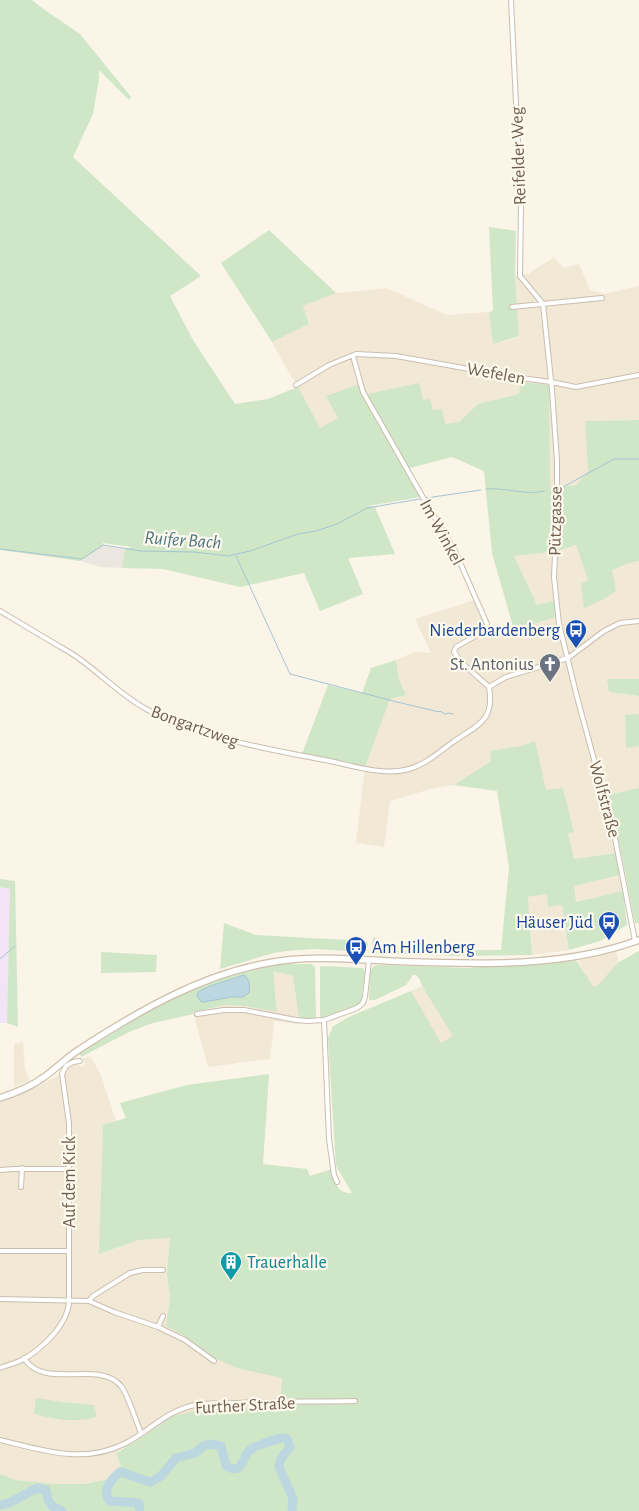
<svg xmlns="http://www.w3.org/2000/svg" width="639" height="1511" font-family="'Alegreya Sans',sans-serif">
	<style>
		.residential { fill: #f1e8d6 }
		.industrial { fill: #ebe6e0 }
		.education { fill: #f2e3f6 }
		.green { fill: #cfe6c7 }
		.water { fill: #bdd7e1; stroke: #a5c5d2 }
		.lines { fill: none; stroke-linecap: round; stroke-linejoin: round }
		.stream { stroke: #a5c5d2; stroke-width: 1 }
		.river { stroke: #bdd7e1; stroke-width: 9 }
		.street-casing { stroke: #cbbeae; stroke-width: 6 }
		.secondary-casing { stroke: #cdbfac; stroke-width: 8 }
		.street { stroke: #fff; stroke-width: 4 }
		.secondary { stroke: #fff; stroke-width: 5.5 }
		.labels { text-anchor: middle; stroke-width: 4.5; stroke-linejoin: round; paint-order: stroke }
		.street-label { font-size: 18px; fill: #715f4e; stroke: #fdf9ec }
		.transit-label { font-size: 18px; fill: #164399; stroke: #fdf9ec; text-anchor: end }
		.worship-label { font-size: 18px; fill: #5b616d; stroke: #fdf9ec; text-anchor: end }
		.culture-label { font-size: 18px; fill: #0d838f; stroke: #fdf9ec; text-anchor: start }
		.water-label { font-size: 19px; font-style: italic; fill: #4d7688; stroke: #fdf9ec }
	</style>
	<rect width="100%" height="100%" fill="#faf5e7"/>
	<path class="residential" d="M554 257 563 268 579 264 590 290 604 294 639 286V420L585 421 588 471 576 485 550 487 519 394 478 404 459 422 445 424 423 400 368 394 363 384 326 396 339 418 320 428 272 342 309 324 303 306 336 293H340L386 288 447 315 489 312 493 344 519 337 515 275 528 274Z
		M576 545 588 580 629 563 639 561V679H608L610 692 639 696V714L625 715 626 747 639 746V788L607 795 621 852 574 859 568 832H574L563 788 546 791 534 741 521 746 490 751 491 761 454 785 434 788 390 801 384 847 356 843 365 767 390 699 406 695 399 680 396 660 414 652 431 653 415 619 478 599 488 622 498 636 556 617 537 605 514 556 558 551Z
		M620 875 623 891 576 902 573 886Z
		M547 894 562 904 569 950 532 955 528 897Z
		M616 951 619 962 616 976 593 988 578 961Z
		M273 971 293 976 300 1024 274 1021 270 1059 208 1067 193 1012 225 1005 245 1006 277 1012Z
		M428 984 457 1043 440 1055 410 991Z
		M23 1042 25 1069 30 1080 14 1087V1044Z
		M90 1056 100 1073 116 1121 103 1125 100 1254 139 1240 171 1238 167 1274 170 1298 166 1326 183 1335 216 1359 236 1368 283 1378 280 1407 196 1411 144 1436 116 1452 121 1466 110 1479 84 1484H55L16 1480 0 1474V1102L35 1088 59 1075 73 1065H80L81 1067 85 1064 83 1059Z"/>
	<path class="industrial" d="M103 546 125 549 122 568 101 567 80 561Z"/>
	<path class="education" d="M0 887 10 889 7 1023H0Z"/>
	<path class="green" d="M0 0H32L42 8 80 34 131 97 129 100 99 70V79L93 114 73 157 201 276 170 296 193 340 235 404 268 399 298 387 320 428 338 418 326 396 363 383 368 394 419 383 423 400 430 399 433 410 442 409 445 424 459 422 478 404 519 394 521 382 549 385 550 487 576 485 588 471 585 421 639 420V561L629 563 612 570 616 591 602 600 584 608 581 584 588 580 576 545 558 551 514 556 537 605 555 601 556 617 514 630 492 553 484 471 452 457 406 469 420 497 368 506 375 507 395 554 348 558 363 594 320 611 304 573 240 587 163 569 122 568 125 549 132 547 103 543V546L80 561 0 550Z
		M489 227 516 231 515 275 519 336 493 344 489 312 493 311Z
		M269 230 336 293 303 306 309 324 272 342 221 263Z
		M396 660 399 680 406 695 390 699 365 767 302 754 328 685 362 693 371 668Z
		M607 679H639V696L609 692Z
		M639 714V746L626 748 625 715Z
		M535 741 546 790 563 788 574 832 568 833 574 859 616 853 620 875 574 886 576 902 623 891 627 925 600 941 569 950 562 905 548 907 547 894 528 897 532 955 457 956 374 953 372 948 373 937 376 938 375 949 378 951 501 950 509 867 497 791 454 785 491 761 490 751 521 746Z
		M639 788V923H635L621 852 607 795Z
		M0 879 15 881 18 1027 7 1023 10 889 0 887Z
		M224 923 256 935 366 941 368 944 367 949 365 952 314 949 287 951 273 953 220 969Z
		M639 951V1511H0V1474L16 1480 55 1484H84L110 1479 121 1466 116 1453 144 1436 173 1416 196 1411 280 1406 282 1378 236 1368 216 1359 183 1335 166 1326 170 1298 167 1274 170 1238 139 1240 99 1254 103 1125 126 1118 120 1103 187 1085 269 1074 263 1164 307 1169 310 1176 332 1169C335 1182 337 1194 352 1193L336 1166 328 1038 333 1026 351 1016 411 991 441 1043 453 1036 422 986 420 980 416 975H413L406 985 375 1000H369L370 971 374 966 380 965 470 968 489 964 518 961 576 960 592 985 594 987 598 985 619 962Z
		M101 952 157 955 156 972 101 973Z
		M283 964H312L313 966H315L316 1018H299L293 976 273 971 277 1012 245 1006 225 1005 193 1012 194 1014 153 1023 129 1032 81 1057 80 1053C118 1031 156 1004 197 987 225 976 253 970 283 964Z
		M320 966 363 968 365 973 361 1002 355 1006 321 1018 320 1016Z
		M36 1398 62 1402 94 1405 97 1417C75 1423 55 1420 35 1414L34 1412Z"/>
	<path class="water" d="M244 975C250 979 250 987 249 993L243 997H231L204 1002H201L197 996 198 992 210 986Z"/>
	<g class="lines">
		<path class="stream" d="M563 487 614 459H639
			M486 489C505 487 526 496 544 491
			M426 498 481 490
			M0 549 82 559 103 545 141 551 194 552 228 556 250 551 298 534 316 531 337 524 367 508 420 499
			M236 556 290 674 397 702 439 712 440 711 445 714 449 713 453 714
			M0 959 15 946"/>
		<path class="river" d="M0 1505 9 1503 37 1488 46 1490C48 1502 49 1506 62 1511
			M140 1511 139 1503 110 1501C101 1492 111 1479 120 1472 128 1473 140 1480 151 1482L161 1476 176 1458 195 1453 203 1446 210 1444 221 1446 226 1466C243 1475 241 1460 249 1451 253 1446 276 1439 283 1438L287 1439 290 1447C285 1454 280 1457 279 1467L293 1498 292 1511"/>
		<g class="street-casing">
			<path id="street" d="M511 0 521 205 520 276 543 304 552 390 557 461V512L554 577 559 624 577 697 614 833 635 941
				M512 307 602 298
				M353 356 363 392 429 508 455 551 487 624 486 630 456 647 454 652 462 663 489 687
				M296 385 329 365 356 354 396 356 514 377 551 382 576 387 639 375
				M0 611C17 621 35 632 52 642 62 648 72 653 81 660 103 676 123 697 148 710 204 739 268 749 330 761 352 766 382 775 405 770 424 766 438 753 453 742 477 725 495 722 489 687
				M489 687 506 677 568 658 604 631 620 623 639 621
				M197 1014 224 1010H244L296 1020 308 1021 324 1020 357 1008 363 1003 365 997 369 960
				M324 1020 329 1139 334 1175 337 1182
				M0 1170 14 1169H69
				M21 1187 22 1168
				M0 1251H69
				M0 1299 89 1301 114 1312 158 1327 185 1340 214 1361
				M89 1301 93 1296 130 1273 143 1270H163
				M158 1327 163 1316
				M24 1358C44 1391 98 1359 121 1386 128 1395 136 1421 141 1433
				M0 1368C7 1365 16 1363 22 1360 42 1349 69 1324 69 1300V1123L62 1074 66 1066 73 1062 80 1061
				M0 1440C42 1450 84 1465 126 1443 151 1430 166 1411 195 1405 208 1402 223 1404 237 1403 276 1401 315 1402 355 1401"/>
		</g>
		<g class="secondary-casing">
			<path id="secondary" d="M0 1098C15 1093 31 1087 44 1077 57 1068 67 1057 80 1049 137 1012 200 975 268 963 307 955 348 959 388 961 471 964 560 969 639 940"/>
		</g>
		<use href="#street" class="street"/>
		<use href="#secondary" class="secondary"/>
	</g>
	<defs>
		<g id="bus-pin" transform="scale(1.125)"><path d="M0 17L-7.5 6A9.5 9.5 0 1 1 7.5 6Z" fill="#1a4fb4" stroke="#fdf9ec"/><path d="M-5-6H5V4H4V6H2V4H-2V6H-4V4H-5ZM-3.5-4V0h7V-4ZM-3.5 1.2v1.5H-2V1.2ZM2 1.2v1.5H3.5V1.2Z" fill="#fff"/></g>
		<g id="church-pin" transform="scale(1.125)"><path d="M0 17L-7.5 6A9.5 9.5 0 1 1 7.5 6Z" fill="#6b7280" stroke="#fdf9ec"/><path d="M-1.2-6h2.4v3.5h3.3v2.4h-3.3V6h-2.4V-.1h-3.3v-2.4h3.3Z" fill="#fff"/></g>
		<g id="building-pin" transform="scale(1.125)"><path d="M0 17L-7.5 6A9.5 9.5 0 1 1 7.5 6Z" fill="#0f9aa8" stroke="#fdf9ec"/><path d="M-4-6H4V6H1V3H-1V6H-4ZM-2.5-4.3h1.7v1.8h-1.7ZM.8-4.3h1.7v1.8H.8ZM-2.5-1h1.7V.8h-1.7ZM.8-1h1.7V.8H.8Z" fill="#fff"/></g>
	</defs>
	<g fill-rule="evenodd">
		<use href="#bus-pin" x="576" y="630"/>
		<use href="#church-pin" x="550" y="664"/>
		<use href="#bus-pin" x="609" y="922"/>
		<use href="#bus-pin" x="356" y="947"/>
		<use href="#building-pin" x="231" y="1262"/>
	</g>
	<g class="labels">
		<g class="street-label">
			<text transform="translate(518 156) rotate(-92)" y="6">Reifelder Weg</text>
			<text transform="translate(496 373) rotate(10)" y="6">Wefelen</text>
			<text transform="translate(555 521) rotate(-89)" y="6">Pützgasse</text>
			<text transform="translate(442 532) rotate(61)" y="6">Im Winkel</text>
			<text transform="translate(195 726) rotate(20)" y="6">Bongartzweg</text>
			<text transform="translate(605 799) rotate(75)" y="6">Wolfstraße</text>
			<text transform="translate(69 1182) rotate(-90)" y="6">Auf dem Kick</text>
			<text transform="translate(245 1405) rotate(-3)" y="6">Further Straße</text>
		</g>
		<g class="transit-label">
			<text x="560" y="636">Niederbardenberg</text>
			<text x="593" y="928">Häuser Jüd</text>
			<text x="372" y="953" text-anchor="start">Am Hillenberg</text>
		</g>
		<g class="worship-label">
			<text x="534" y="670">St. Antonius</text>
		</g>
		<g class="culture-label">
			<text x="247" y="1268">Trauerhalle</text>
		</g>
		<g class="water-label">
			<text transform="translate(183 539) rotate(4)" y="7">Ruifer Bach</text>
		</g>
	</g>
</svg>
